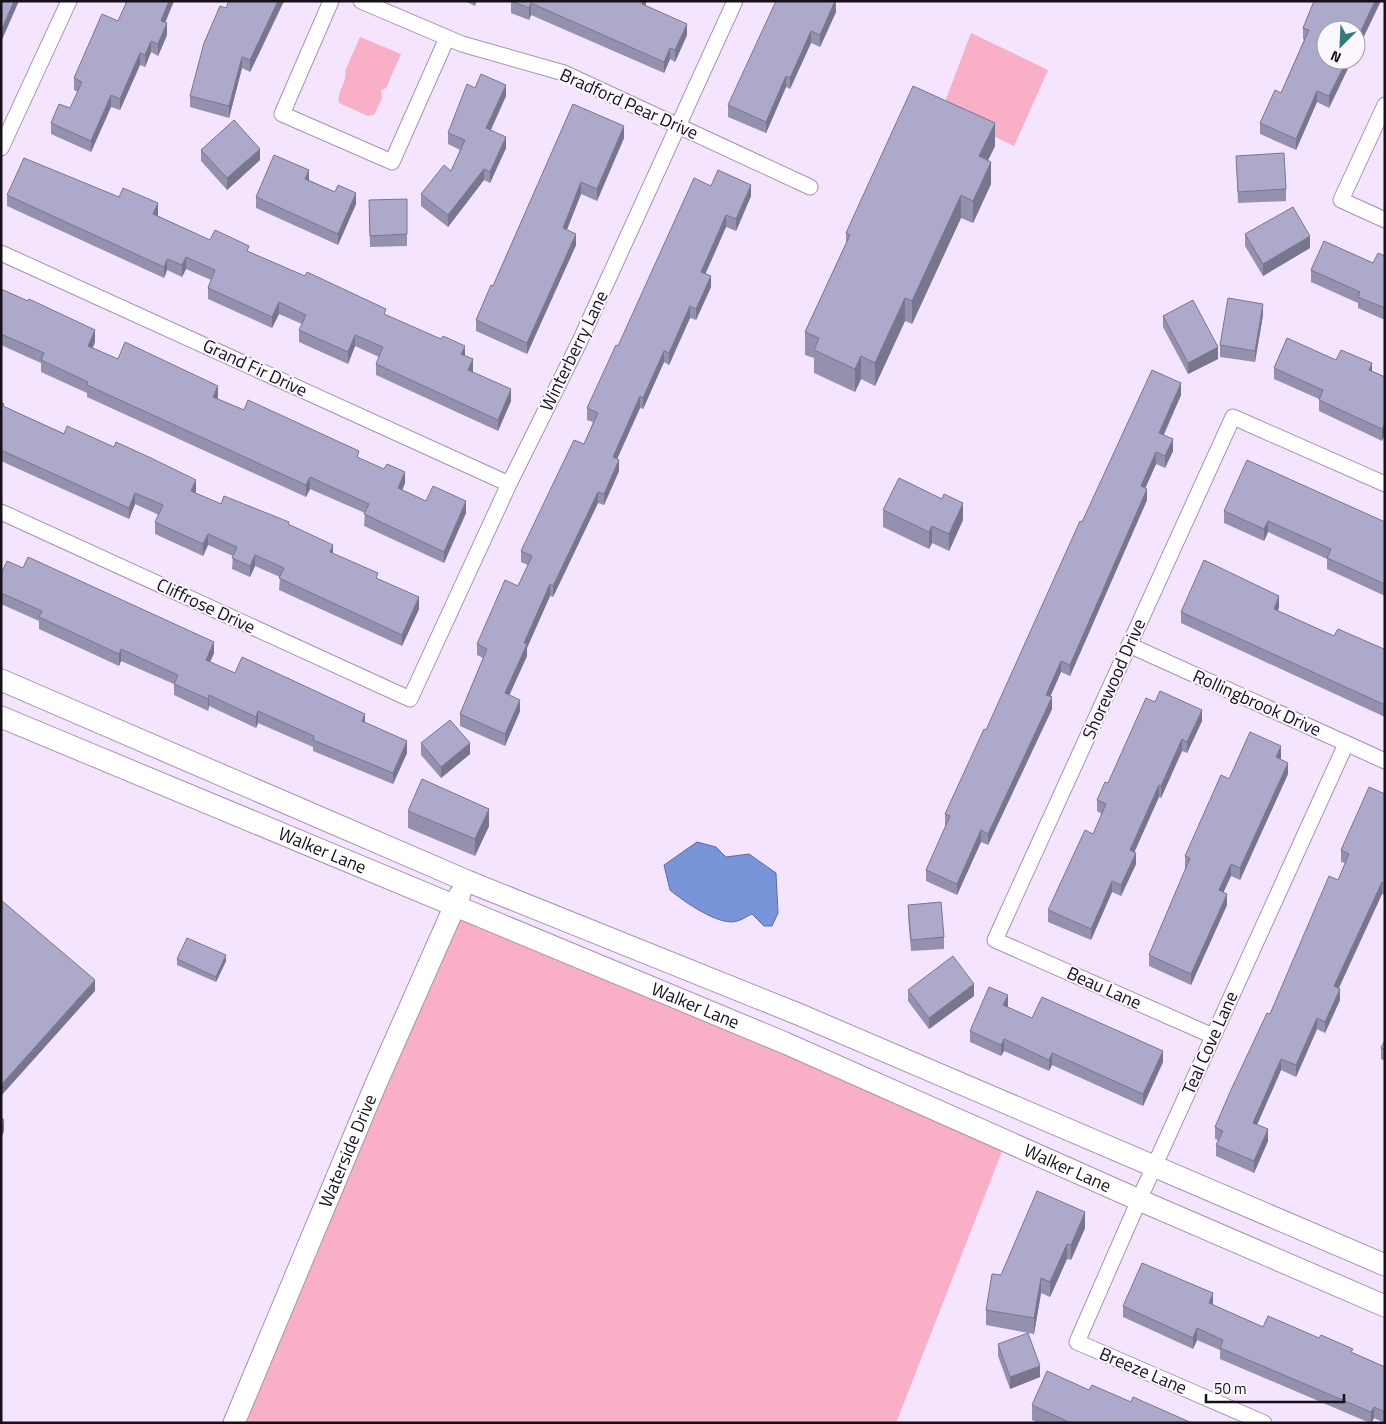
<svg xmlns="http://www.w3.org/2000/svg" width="1386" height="1424" font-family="'Titillium Web',sans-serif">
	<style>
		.green { fill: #f9afc6 }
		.water { fill: #7895d9; stroke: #5b6da0 }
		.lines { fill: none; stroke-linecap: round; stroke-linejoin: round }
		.street-casing { stroke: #a693b2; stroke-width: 17 }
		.secondary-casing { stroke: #a693b2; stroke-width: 23 }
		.street { stroke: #fff; stroke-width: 15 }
		.secondary { stroke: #fff; stroke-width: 21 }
		.wall { fill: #9491af }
		.shaded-wall { fill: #78768e }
		.building { fill: #aca9cb; stroke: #78768e }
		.labels { text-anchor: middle; stroke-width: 4; stroke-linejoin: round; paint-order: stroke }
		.street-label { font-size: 18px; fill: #17101b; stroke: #fbf7fd }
	</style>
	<rect width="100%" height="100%" fill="#f4e4fe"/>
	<path class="green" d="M971 33 1048 70 1014 146 953 117 938 120Z
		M360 37 401 54 386 88 381 90 382 98 374 115 368 116 339 103C336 92 348 82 345 71Z
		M454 907 1006 1141 896 1423H238Z"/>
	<path class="water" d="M697 842 716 847 726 857 749 854 776 873 778 913 772 926H764L752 914C747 916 742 920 737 921 720 927 683 901 670 890L664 865Z"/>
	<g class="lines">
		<g class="street-casing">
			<path id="street" d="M331 1 282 114 392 162 447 38
				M361 1 462 44 564 73 810 187
				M1385 105 1341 200 1385 220
				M1 148 69 1
				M1 253 509 484
				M1 512 410 699 509 484 579 343 735 1
				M1129 645 1385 761
				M1213 1036 995 940 1233 417 1385 484
				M1264 1423 1077 1342 1143 1191 1346 744"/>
		</g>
		<g class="secondary-casing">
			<g id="secondary">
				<path d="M1 680 467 881 798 1014 1385 1265"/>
				<path id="s1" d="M1 717 785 1043 1139 1200 1385 1306"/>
				<path id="s2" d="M234 1423 375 1086 460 894"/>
			</g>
		</g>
		<use href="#street" class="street"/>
		<use href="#secondary" class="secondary"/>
	</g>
	<path class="wall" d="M122 1H174L165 23 167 35 158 56 151 52 145 67 140 65 120 110 111 107 91 152 51 134V123L70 108 78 92 74 90V78L118 21 126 3Z
		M229 1H284L250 72 242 68 229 118 190 107V96Z
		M465 1H477L475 6Z
		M511 1H646V6L687 35 675 62 670 59 664 73 531 15 529 20 511 13Z
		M836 1V12L820 47 811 43 790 89 786 87 766 133 728 117V105Z
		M1314 1 1352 60 1329 108 1317 102 1296 150 1260 134V123L1281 93 1304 40 1303 39V28Z
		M475 88 506 96 491 130 506 148 490 183 484 180 448 227 421 206V194L451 171 460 150 448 144V133Z
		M573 104 624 138 597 201 581 194 567 230 576 245 527 354 476 331V320L493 286Z
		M995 146 988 160 991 184 973 223 961 218 912 324 905 321 875 386 861 379 855 392 814 373V358L805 355V332L846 243V233Z
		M201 150 260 160 227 190 201 161Z
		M1236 156 1286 189V201L1238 203Z
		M309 180 335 192 356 204 338 245 256 208V197Z
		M711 186 751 196 736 231 726 227 706 273 711 287 696 320 690 318 669 365 664 362 643 409 640 408 617 459 619 471 604 505 598 503 553 597 550 596 527 648V656L509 695 520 711 505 746 460 726V714L483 658 477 655V644L518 586 528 565 521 562V551L584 444 593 422 587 420V408L618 346Z
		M7 195 119 197 158 215V216L210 240 249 252 386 315 465 356 473 371V372L511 401 498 431 376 375V364L379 357 355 346 348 364 299 342V330L302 324 279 314 272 328 208 299V288L211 280 186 269 182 277 167 270 164 278 7 206Z
		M407 199V246L370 247 369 212Z
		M1245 234 1310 248 1263 276 1245 246Z
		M1385 256V320L1358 308V303L1311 282V270L1373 263Z
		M1 289 95 342 93 348 118 359 218 398V399L244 410 359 458 405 483 402 490 426 501 466 513 444 563 364 526 365 513 310 489 306 497 87 397V393L41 372V363L1 345Z
		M1263 315 1255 362 1220 357V345Z
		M1163 316 1218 359 1188 374 1163 327Z
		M1336 360 1372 371 1385 377 1382 441 1319 411V399L1274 379V368Z
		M1181 395 1164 435 1173 451 1165 468 1156 464 1145 488 1147 500 1070 676 1061 672 1050 697 1052 709 988 845 981 842 957 895 926 881V870L946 826H945V814L986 730 1082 522Z
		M1 402 4 407 196 491 195 493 221 504 289 525 333 554 378 579 419 609 402 646 279 590 280 577 255 566 250 577 232 569 233 556 208 545 203 556 155 534V522L159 515 135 504 129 519 1 461Z
		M883 510 963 520 949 551 932 543 929 549 883 527Z
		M1224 511 1385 522V596L1327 569V559L1268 532 1264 541 1224 523Z
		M1 574 214 653 210 662 235 673 365 723 407 753 393 784 313 751V747L258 723 256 728 209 706 208 711 174 695V684L121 661 119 666 39 629V621L1 604Z
		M1279 607 1278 611 1334 636 1384 649 1385 647V717L1181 623V612Z
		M1202 721 1187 753 1182 751 1161 798 1159 797 1134 852 1136 864 1121 896 1112 892 1091 940 1048 922V910L1093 834 1102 814 1097 811V800Z
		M421 743 470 754 441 778 421 755Z
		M1281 758 1280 759 1288 774 1240 880 1231 876 1223 892 1227 905 1191 985 1149 966V955L1186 868H1185V856Z
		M1385 794V895L1382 894 1339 988 1340 1000 1325 1033 1317 1029 1296 1077 1281 1070 1257 1125 1268 1141 1254 1173 1216 1156V1145L1218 1140 1215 1139V1127L1270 1014 1338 880 1345 863 1341 862V850Z
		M408 811 489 826 475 856 408 828Z
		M908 905 944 937V949L911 951 908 916Z
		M177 959 226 961 216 982 177 965Z
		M908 990 974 996 929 1029 908 1001Z
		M1007 1007 1032 1018 1163 1062 1143 1106 1052 1065 1049 1071 1004 1051 1001 1056 970 1042V1031Z
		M1385 1040V1061L1381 1059V1048Z
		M1085 1228 1071 1260 1067 1259 1050 1297 1041 1293 1034 1334 986 1325V1310L1001 1275Z
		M1213 1305 1263 1327 1353 1353 1385 1367V1423L1374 1418 1372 1423H1370L1220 1359V1350L1197 1340 1193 1349 1123 1317V1306Z
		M998 1344 1040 1377 1010 1389 998 1356Z
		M1089 1390 1131 1402 1192 1423H1038L1032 1420V1405Z"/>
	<path class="shaded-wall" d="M14 1H19L1 42V31Z
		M169 1H174L161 32V21Z
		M278 1H284L250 72V60Z
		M643 1H646V6L642 4Z
		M835 1 836 12 820 47V35Z
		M1375 1H1381L1356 53V41Z
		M531 3V15L529 20V8Z
		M167 23V35L158 56V44Z
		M687 24V35L675 62V50Z
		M811 31V43L790 89V78Z
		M151 41V52L145 67V55Z
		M670 48V59L664 73V62Z
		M140 53V65L120 110V99Z
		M242 57V68L229 118V106Z
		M1347 60H1352L1329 108V96Z
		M786 76V87L766 133V122Z
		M506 85V96L486 140V128Z
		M1317 91V102L1296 150V139Z
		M111 95V107L91 152V141Z
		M995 123V146L979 179V156Z
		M624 126V138L597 201V189Z
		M506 137V148L490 183V172Z
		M260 149V160L227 190V178Z
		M991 162V184L973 223V201Z
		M484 169V180L448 227V215Z
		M309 170V182L305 179Z
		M581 182V194L563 239V228Z
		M751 185V196L736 231V219Z
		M356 193V204L338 245V234Z
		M961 195V218L912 324V301Z
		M158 203V215L153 226V214Z
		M726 215V227L701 283V272Z
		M576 234V245L527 354V343Z
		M1310 236V248L1263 276V264Z
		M186 257V269L182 277V265Z
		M167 259V270L164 278V267Z
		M711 276V287L696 320V309Z
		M905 298V321L875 386V363Z
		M279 302V314L272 328V317Z
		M1263 304V315L1255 362V351Z
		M690 306V318L669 365V353Z
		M95 330V342L88 357V346Z
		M355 335V346L348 364V352Z
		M465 346V358L461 354Z
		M1218 347V359L1188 374V363Z
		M664 351V362L643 409V398Z
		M861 356V379L855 392V369Z
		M473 359V371L468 381V370Z
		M1372 363V375L1369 370Z
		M1181 383V395L1159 444V433Z
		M218 386V398L213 408V397Z
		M511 389V401L498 431V420Z
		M640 396V408L613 468V457Z
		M1385 423V435L1382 441V429Z
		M1173 439V451L1165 468V456Z
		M1156 452V464L1141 498V486Z
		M619 460V471L604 505V494Z
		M405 472V483L398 500V488Z
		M310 477V489L306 497V485Z
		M196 480V491L191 502V491Z
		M1147 489V500L1070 676V665Z
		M598 492V503L553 597V586Z
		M135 493V504L129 519V508Z
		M466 501V513L444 563V552Z
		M963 503V520L949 551V534Z
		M1268 521V532L1264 541V529Z
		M932 526V543L929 549V532Z
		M208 534V545L203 556V544Z
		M333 545V556L330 552Z
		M255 555V566L250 577V566Z
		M550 584V596L527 648V656L505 705V693L524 643Z
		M1279 596V607L1274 621V609Z
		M419 597V609L402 646V635Z
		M214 642V653L206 672V660Z
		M121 649V661L119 666V654Z
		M1061 661V672L1046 706V695Z
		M209 695V706L208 711V699Z
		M1052 697V709L988 845V834Z
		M520 700V711L505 746V734Z
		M1202 710V721L1187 753V742Z
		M258 711V723L256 728V717Z
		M365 714V726L362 721Z
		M1182 739V751L1161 798V786Z
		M407 741V753L393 784V773Z
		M470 743V754L441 778V767Z
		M1281 746V758L1276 769V757Z
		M1288 763V774L1240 880V868Z
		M1159 785V797L1130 862V850Z
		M489 809V826L475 856V839Z
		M981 830V842L957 895V884Z
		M1136 853V864L1121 896V885Z
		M1231 864V876L1219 902V890Z
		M1112 881V892L1091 940V929Z
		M1382 882V894L1334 998V986Z
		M1227 894V905L1191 985V974Z
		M226 955V961L216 982V977Z
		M95 980V991L1 1096V1085Z
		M974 984V996L929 1029V1018Z
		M1340 989V1000L1325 1033V1022Z
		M1008 995V1006L1003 1016V1005Z
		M1317 1018V1029L1296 1077V1065Z
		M1004 1039V1051L1001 1056V1045Z
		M1163 1051V1062L1143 1106V1094Z
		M1052 1053V1065L1049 1071V1060Z
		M1281 1059V1070L1253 1134V1123Z
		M4 1120V1131L1 1139V1128Z
		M1268 1129V1141L1254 1173V1161Z
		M1085 1212V1228L1071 1260V1245Z
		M1067 1244V1259L1050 1297V1282Z
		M1041 1278V1293L1034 1334V1318Z
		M1213 1293V1305L1209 1303Z
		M1197 1328V1340L1193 1349V1338Z
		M1040 1366V1377L1010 1389V1377Z
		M1374 1407V1418L1371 1423V1412Z"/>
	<path class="building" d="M1 1H14L1 31Z
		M127 1H169L161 21 167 23 158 44 151 41 145 55 140 53 120 99 111 95 91 141 51 123 59 104 70 108 82 82 74 78 102 14 118 21Z
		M229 1H278L250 60 242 57 229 106 190 96 204 43 220 6 226 8Z
		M511 1H643L642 4 687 24 675 50 670 48 664 62 531 3 529 8Z
		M776 1H835L820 35 811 31 790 78 786 76 766 122 728 105Z
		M1314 1H1375L1356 41V30H1326V60H1347L1329 96 1317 91 1296 139 1260 123 1275 90 1281 93 1309 30 1303 28Z
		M481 74 506 85 486 128 506 137 490 172 484 169 448 215 421 194 444 165 451 171 465 140 448 133 467 84 475 88Z
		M913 86 995 123 979 156 991 162 973 201 961 195 912 301 905 298 875 363 861 356 855 369 814 350 819 338 805 332 850 235 846 233Z
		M573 104 624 126 597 189 581 182 563 228 576 234 527 343 476 320 491 285 493 286Z
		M234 120 260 149 227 178 201 150Z
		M1284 153 1286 189 1238 192 1236 156Z
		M274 155 309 170 305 179 335 192 338 185 356 193 338 234 256 197Z
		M24 158 119 197 123 188 158 203 153 214 210 240 215 230 249 246 247 251 305 276 307 272 386 309 384 314 441 339 443 336 465 346 461 354 473 359 468 370 511 389 498 420 376 364 383 347 355 335 348 352 299 330 306 315 279 302 272 317 208 288 215 270 186 257 182 265 167 259 164 267 7 195Z
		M718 170 751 185 736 219 726 215 701 272 711 276 696 309 690 306 669 353 664 351 643 398 640 396 613 457 619 460 604 494 598 492 553 586 550 584 524 643 527 644 505 693 520 700 505 734 460 714 487 649 477 644 505 580 518 586 532 556 521 551 574 440 584 444 598 413 587 408 616 345 618 346 694 178 711 186Z
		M407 199V234L370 236 369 200Z
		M1293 207 1310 236 1263 264 1245 234Z
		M1324 241 1373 263 1378 253 1385 256V308L1358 297 1360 292 1311 270Z
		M1 289 28 301 29 299 95 330 88 346 118 359 125 342 218 386 213 397 244 410 248 400 359 451 357 457 384 469 387 464 405 472 398 488 426 501 433 486 466 501 444 552 364 514 369 504 310 477 306 485 87 385 88 382 41 360 44 353 1 334Z
		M1228 298 1263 304 1255 351 1220 345Z
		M1193 300 1218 347 1188 363 1163 316Z
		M1287 338 1336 360 1341 350 1372 363 1369 370 1385 377V423L1382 429 1319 400 1323 390 1274 368Z
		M1152 370 1181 383 1159 433 1173 439 1165 456 1156 452 1141 486 1147 489 1070 665 1061 661 1046 695 1052 697 988 834 981 830 957 884 926 870 950 816 945 814 984 729 986 730 1080 521 1082 522Z
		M1 402 4 404 3 406 64 434 67 426 114 447 116 442 151 458 196 480 191 491 221 504 224 496 289 522 288 524 333 545 330 552 378 573 376 578 419 597 402 635 279 578 284 568 255 555 250 566 232 558 237 547 208 534 203 544 155 522 163 505 135 493 129 508 1 450Z
		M1247 460 1385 522V584L1327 558 1331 549 1268 521 1264 529 1224 511Z
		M899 478 942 499 944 494 963 503 949 534 932 526 929 532 883 510Z
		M28 557 214 642 206 660 235 673 242 657 365 714 362 721 407 741 393 773 313 740 314 736 258 711 256 717 209 695 208 699 174 684 178 675 121 649 119 654 39 617 42 611 1 593V574L7 561 23 568Z
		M1204 560 1279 596 1274 609 1334 636 1338 629 1384 649 1385 647V705L1181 612Z
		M1160 691 1202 710 1187 742 1182 739 1161 786 1159 785 1130 850 1136 853 1121 885 1112 881 1091 929 1048 910 1085 830 1093 834 1106 804 1097 800 1105 782 1108 783 1146 698 1155 702Z
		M450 720 470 743 441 767 421 743Z
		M1250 732 1281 746 1276 757 1288 763 1240 868 1231 864 1219 890 1227 894 1191 974 1149 955 1190 858 1185 856 1221 775 1229 779Z
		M422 779 489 809 475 839 408 811Z
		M1369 787 1385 794V884L1382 882 1334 986 1340 989 1325 1022 1317 1018 1296 1065 1281 1059 1253 1123 1268 1129 1254 1161 1216 1145 1223 1131 1215 1127 1230 1092 1267 1013 1270 1014 1329 876 1338 880 1349 854 1341 850Z
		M1 900 95 980 1 1085Z
		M941 902 944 937 911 940 908 905Z
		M187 938 226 955 216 977 177 959Z
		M953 956 974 984 929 1018 908 990Z
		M989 987 1008 995 1003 1005 1032 1018 1042 997 1163 1051 1143 1094 1052 1053 1049 1060 1004 1039 1001 1045 970 1031Z
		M1385 1040V1049L1381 1048Z
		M1 1117 4 1120 1 1128Z
		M1037 1191 1085 1212 1071 1245 1067 1244 1050 1282 1041 1278 1034 1318 986 1310 992 1274 1001 1275Z
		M1142 1263 1213 1293 1209 1303 1263 1327 1268 1316 1319 1338 1321 1335 1353 1349 1351 1352 1385 1367V1412L1374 1407 1371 1412 1220 1348 1223 1340 1197 1328 1193 1338 1123 1306Z
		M1028 1333 1040 1366 1010 1377 998 1344Z
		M1047 1371 1089 1390 1092 1385 1131 1402 1133 1397 1192 1423H1071L1032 1405Z"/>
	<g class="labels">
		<g class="street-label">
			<text transform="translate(629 104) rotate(24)" y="6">Bradford Pear Drive</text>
			<text transform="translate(574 351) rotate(-64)" y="6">Winterberry Lane</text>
			<text transform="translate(255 368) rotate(25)" y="6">Grand Fir Drive</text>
			<text transform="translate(206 606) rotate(25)" y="6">Cliffrose Drive</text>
			<text transform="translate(1114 679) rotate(-66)" y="6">Shorewood Drive</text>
			<text transform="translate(1257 703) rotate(24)" y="6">Rollingbrook Drive</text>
			<text dy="6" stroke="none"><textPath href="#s1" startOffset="348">Walker Lane</textPath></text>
			<text transform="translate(1104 988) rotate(24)" y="6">Beau Lane</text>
			<text dy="6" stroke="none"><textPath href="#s1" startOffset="752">Walker Lane</textPath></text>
			<text transform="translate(1210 1043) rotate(-66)" y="6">Teal Cove Lane</text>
			<text dy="6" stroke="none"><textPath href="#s2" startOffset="295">Waterside Drive</textPath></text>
			<text dy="6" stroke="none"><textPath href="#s1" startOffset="1158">Walker Lane</textPath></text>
			<text transform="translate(1143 1371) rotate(23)" y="6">Breeze Lane</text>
		</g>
	</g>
	<rect width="1386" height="1424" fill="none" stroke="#17101b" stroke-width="5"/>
	<g transform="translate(1341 45) rotate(204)"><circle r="24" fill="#fbf7fd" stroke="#a09ba3"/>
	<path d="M0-4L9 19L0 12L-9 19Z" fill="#327b7c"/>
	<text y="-8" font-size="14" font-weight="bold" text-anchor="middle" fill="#17101b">N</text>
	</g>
	<path d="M1206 1394v8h138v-8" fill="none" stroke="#17101b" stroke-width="2.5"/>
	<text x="1214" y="1394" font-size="15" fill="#17101b" stroke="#fbf7fd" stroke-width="4" paint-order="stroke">50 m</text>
</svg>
